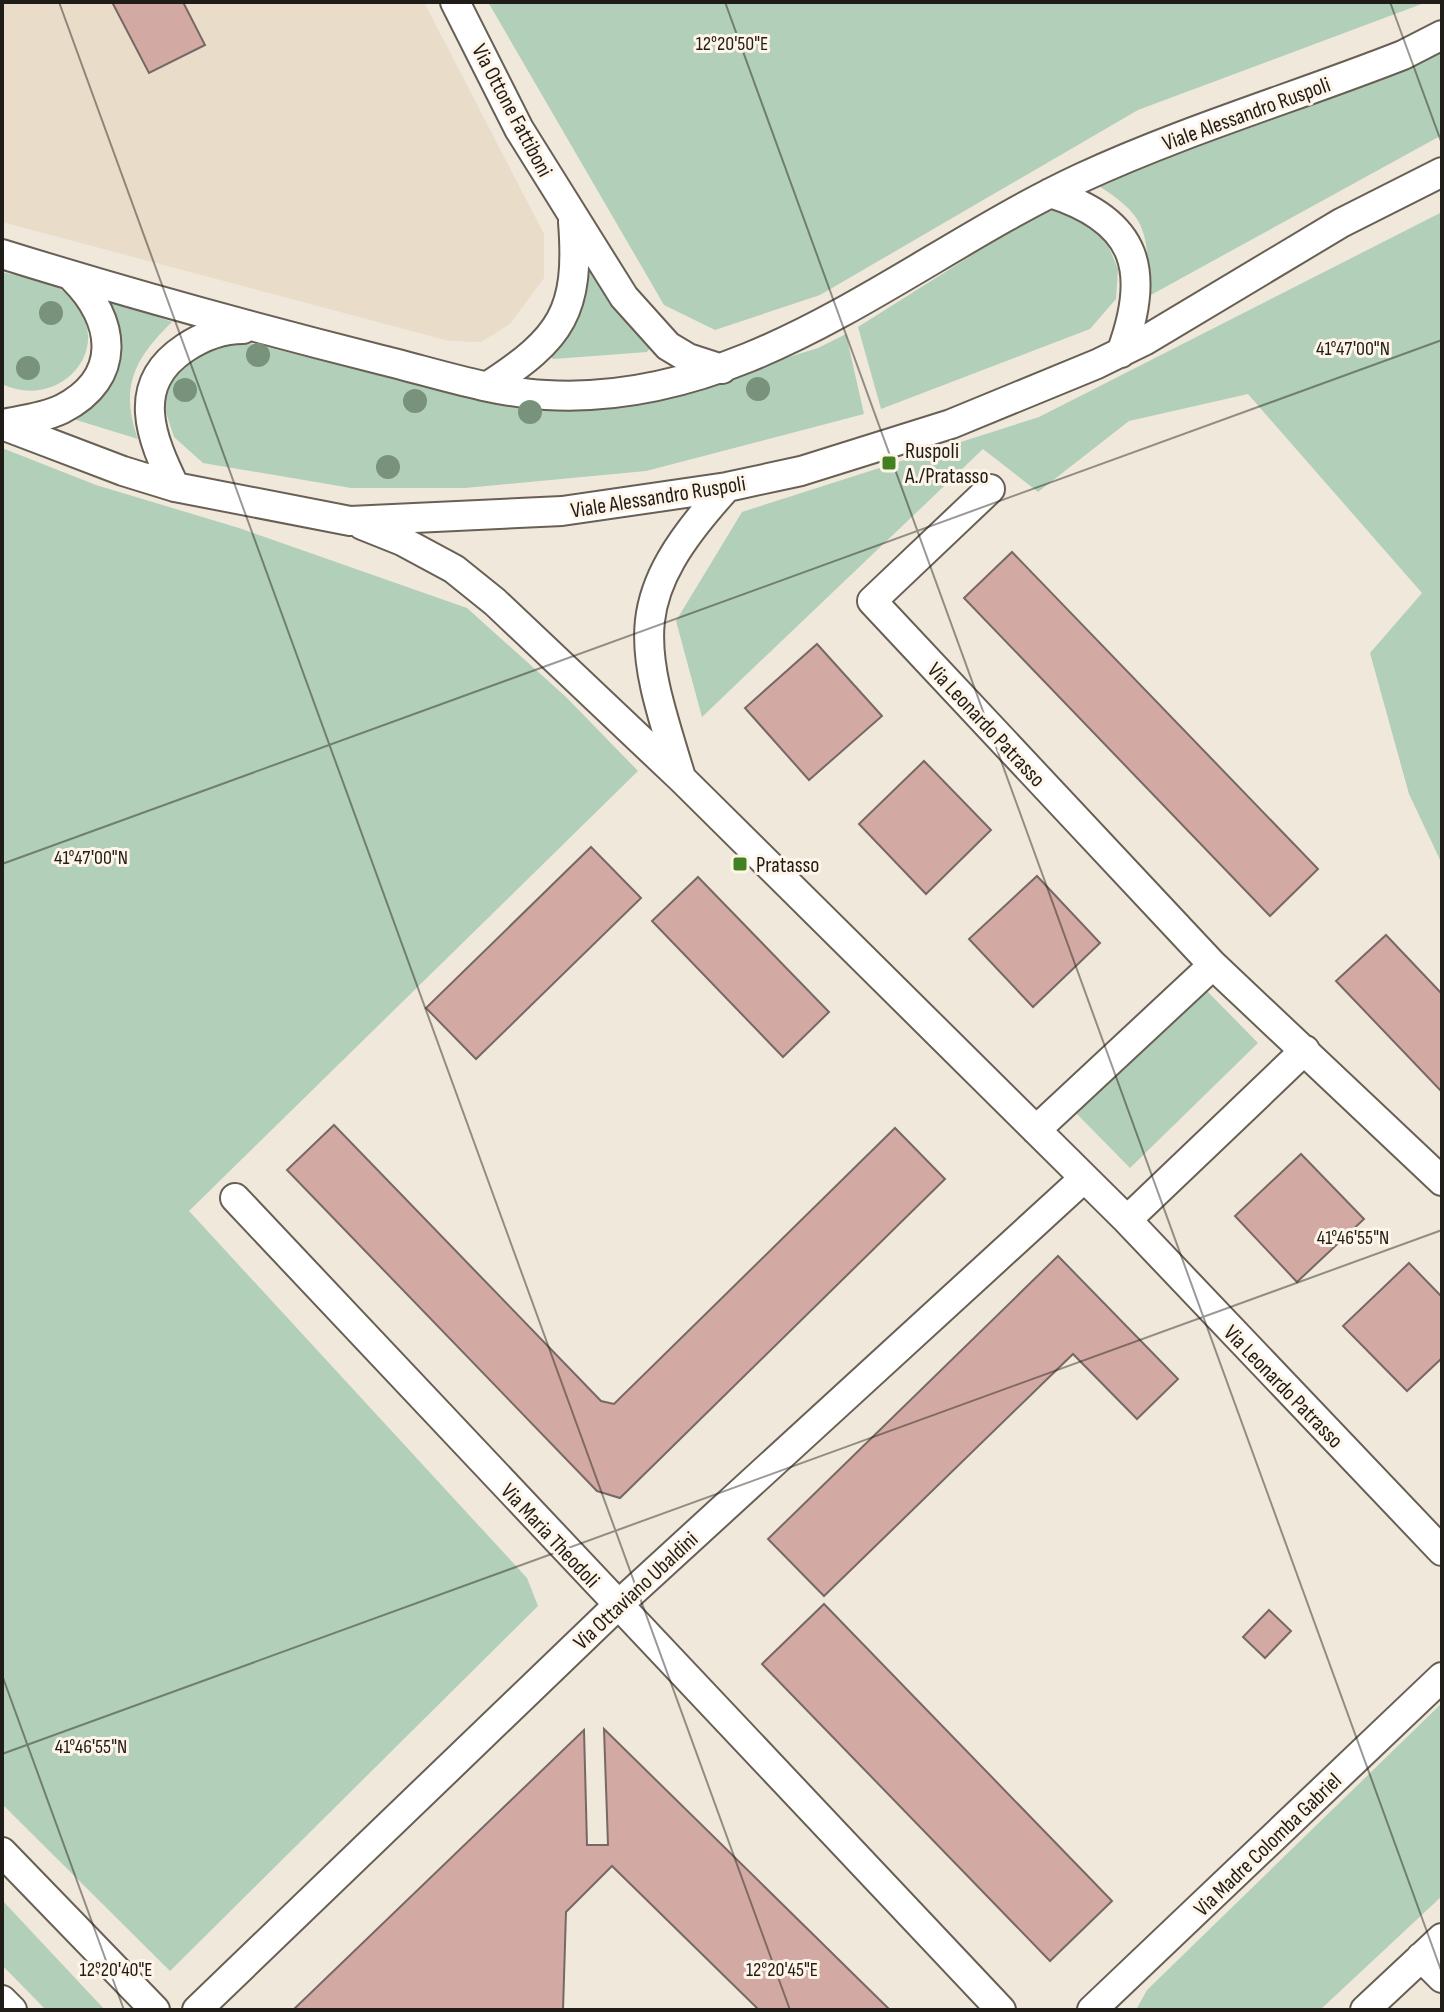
<svg xmlns="http://www.w3.org/2000/svg" width="1444" height="2012" font-family="'Sofia Sans Condensed',sans-serif">
	<style>
		.built { fill: #e9dcc8 }
		.green { fill: #b2cfb9 }
		.building { fill: #d3aaa3; stroke: #776866; stroke-width: 2 }
		.lines { fill: none; stroke-linecap: round; stroke-linejoin: round }
		.street-casing { stroke: #686055; stroke-width: 32 }
		.street { stroke: #fff; stroke-width: 28 }
		.tree { fill: #79927b }
		.ticks { fill: none; stroke: #201d19; stroke-width: 2; stroke-opacity: 0.45 }
		.poi-dot { fill: #428121; stroke: #fef5e8; stroke-width: 3 }
		.labels { text-anchor: middle; stroke-width: 6; stroke-linejoin: round; paint-order: stroke }
		.street-label { font-size: 22px; fill: #201d19; stroke: #fef5e8 }
		.poi-label { font-size: 22px; fill: #201d19; stroke: #fef5e8; text-anchor: start }
		.ticks-label { font-size: 20px; text-anchor: middle; fill: #201d19; stroke: #fef5e8; stroke-width: 6; stroke-linejoin: round; paint-order: stroke }
	</style>
	<rect width="100%" height="100%" fill="#f0e8db"/>
	<path class="built" d="M2 2H424L544 234V278L510 324 481 342 449 341 2 222Z"/>
	<path class="green" d="M488 2H1427L1138 110 820 295 715 330 664 305Z
		M1442 39V135L1149 296C1147 230 1150 217 1091 181Z
		M1069 210 1102 231 1118 269 1116 299 1090 329 881 409 858 327 1042 211Z
		M1442 212V864L1409 794 1370 653 1422 593 1248 394 1129 421 1038 492 983 449 702 717 676 621 742 512 1039 417Z
		M591 271 598 272 652 345 647 352 553 359 547 353Z
		M2 272C18 277 42 277 56 286 129 337 63 414 2 384Z
		M107 299 172 322C135 358 119 387 138 439L70 418C78 412 90 407 97 401 122 379 125 325 107 299Z
		M846 334 864 414 646 471 465 488H351L203 463 174 437 162 400 167 377 185 359 234 339 385 376 589 406 662 396 818 348Z
		M2 448 96 485 239 528 467 608 566 697 638 771 189 1211 527 1578 538 1606 170 1971 2 1804Z
		M1204 988 1258 1043 1130 1168 1076 1113Z
		M1442 1703V1896L1320 2010H1136L1147 1990Z
		M2 1900 105 2010H46L2 1965Z"/>
	<path class="building" d="M112 2H183L205 45 149 73Z
		M1012 552 1318 869 1270 916 964 598Z
		M817 644 882 716 809 780 745 708Z
		M924 761 991 830 926 894 859 824Z
		M591 847 641 898 476 1059 426 1008Z
		M1037 876 1100 943 1033 1007 969 939Z
		M698 877 829 1012 783 1057 652 921Z
		M1386 935 1442 994V1092L1336 981Z
		M334 1125 601 1401 614 1404 895 1128 945 1179 620 1498 597 1491 287 1170Z
		M1301 1154 1364 1219 1297 1282 1235 1216Z
		M1058 1256 1178 1379 1137 1419 1073 1354 824 1596 768 1539Z
		M1409 1263 1442 1297V1358L1407 1391 1343 1326Z
		M824 1604 1112 1901 1050 1961 762 1664Z
		M1269 1610 1291 1631 1265 1658 1243 1637Z
		M604 1729 890 2010H759L612 1866 566 1912 563 2010H293L584 1730 587 1845H608Z"/>
	<g class="lines">
		<g class="street-casing">
			<path id="street" d="M455 2 519 129 624 297 668 346 688 358 722 369
				M1050 193C1139 221 1151 272 1121 353
				M2 254C127 293 251 327 378 359 432 372 490 392 546 395 750 407 907 259 1081 178 1185 130 1296 97 1403 55L1442 35
				M488 386C562 338 580 311 573 222
				M2 424C22 420 43 418 62 409 123 378 116 320 73 278
				M2 425 123 471 175 487 350 521 562 511 727 487 801 471 951 424 1097 364 1144 341 1341 223 1442 172
				M175 487C151 438 129 385 185 348 203 336 222 329 243 329
				M990 489 872 601 1213 965 1442 1181
				M362 525 402 541 454 569 495 602 682 779 1127 1220 1442 1551
				M680 774C638 639 626 598 727 487
				M1036 1130 1213 965
				M235 1198 1001 2010
				M1127 1220 1305 1050
				M2 1852 155 2010
				M1421 1957 1442 1978
				M2 2000 12 2010
				M197 2010 617 1606 1082 1180
				M1092 2010 1442 1677
				M1365 2010 1442 1938"/>
		</g>
		<use href="#street" class="street"/>
	</g>
	<g class="tree">
		<circle cx="51" cy="313" r="12"/>
		<circle cx="258" cy="355" r="12"/>
		<circle cx="28" cy="368" r="12"/>
		<circle cx="758" cy="389" r="12"/>
		<circle cx="185" cy="390" r="12"/>
		<circle cx="415" cy="401" r="12"/>
		<circle cx="530" cy="412" r="12"/>
		<circle cx="388" cy="467" r="12"/>
	</g>
	<path class="ticks" d="M59 2 790 2010M725 2 1442 1973M1390 2 1442 144M2 864 1442 340M2 1675 124 2010M2 1754 1442 1230"/>
	<g class="poi-dot">
		<rect x="881" y="455" width="16" height="16" rx="4"/>
		<rect x="732" y="856" width="16" height="16" rx="4"/>
	</g>
	<g class="labels">
		<g class="street-label">
			<text transform="translate(513 110) rotate(62)" y="8">Via Ottone Fattiboni</text>
			<text transform="translate(1246 113) rotate(-20)" y="8">Viale Alessandro Ruspoli</text>
			<text transform="translate(658 496) rotate(-9)" y="8">Viale Alessandro Ruspoli</text>
			<text transform="translate(987 724) rotate(47)" y="8">Via Leonardo Patrasso</text>
			<text transform="translate(1284 1386) rotate(46)" y="8">Via Leonardo Patrasso</text>
			<text transform="translate(551 1535) rotate(47)" y="8">Via Maria Theodoli</text>
			<text transform="translate(635 1590) rotate(-43)" y="8">Via Ottaviano Ubaldini</text>
			<text transform="translate(1267 1844) rotate(-44)" y="8">Via Madre Colomba Gabriel</text>
		</g>
		<g class="poi-label">
			<text x="905" y="458">Ruspoli<tspan x="905" dy="25">A./Pratasso</tspan></text>
			<text x="756" y="872">Pratasso</text>
		</g>
	</g>
	<g class="ticks-label">
		<text x="732" y="50">12°20'50"E</text>
		<text x="1353" y="355">41°47'00"N</text>
		<text x="91" y="864">41°47'00"N</text>
		<text x="1353" y="1244">41°46'55"N</text>
		<text x="91" y="1753">41°46'55"N</text>
		<text x="116" y="1976">12°20'40"E</text>
		<text x="782" y="1976">12°20'45"E</text>
	</g>
	<rect width="1444" height="2012" fill="none" stroke="#201d19" stroke-width="8"/>
</svg>
